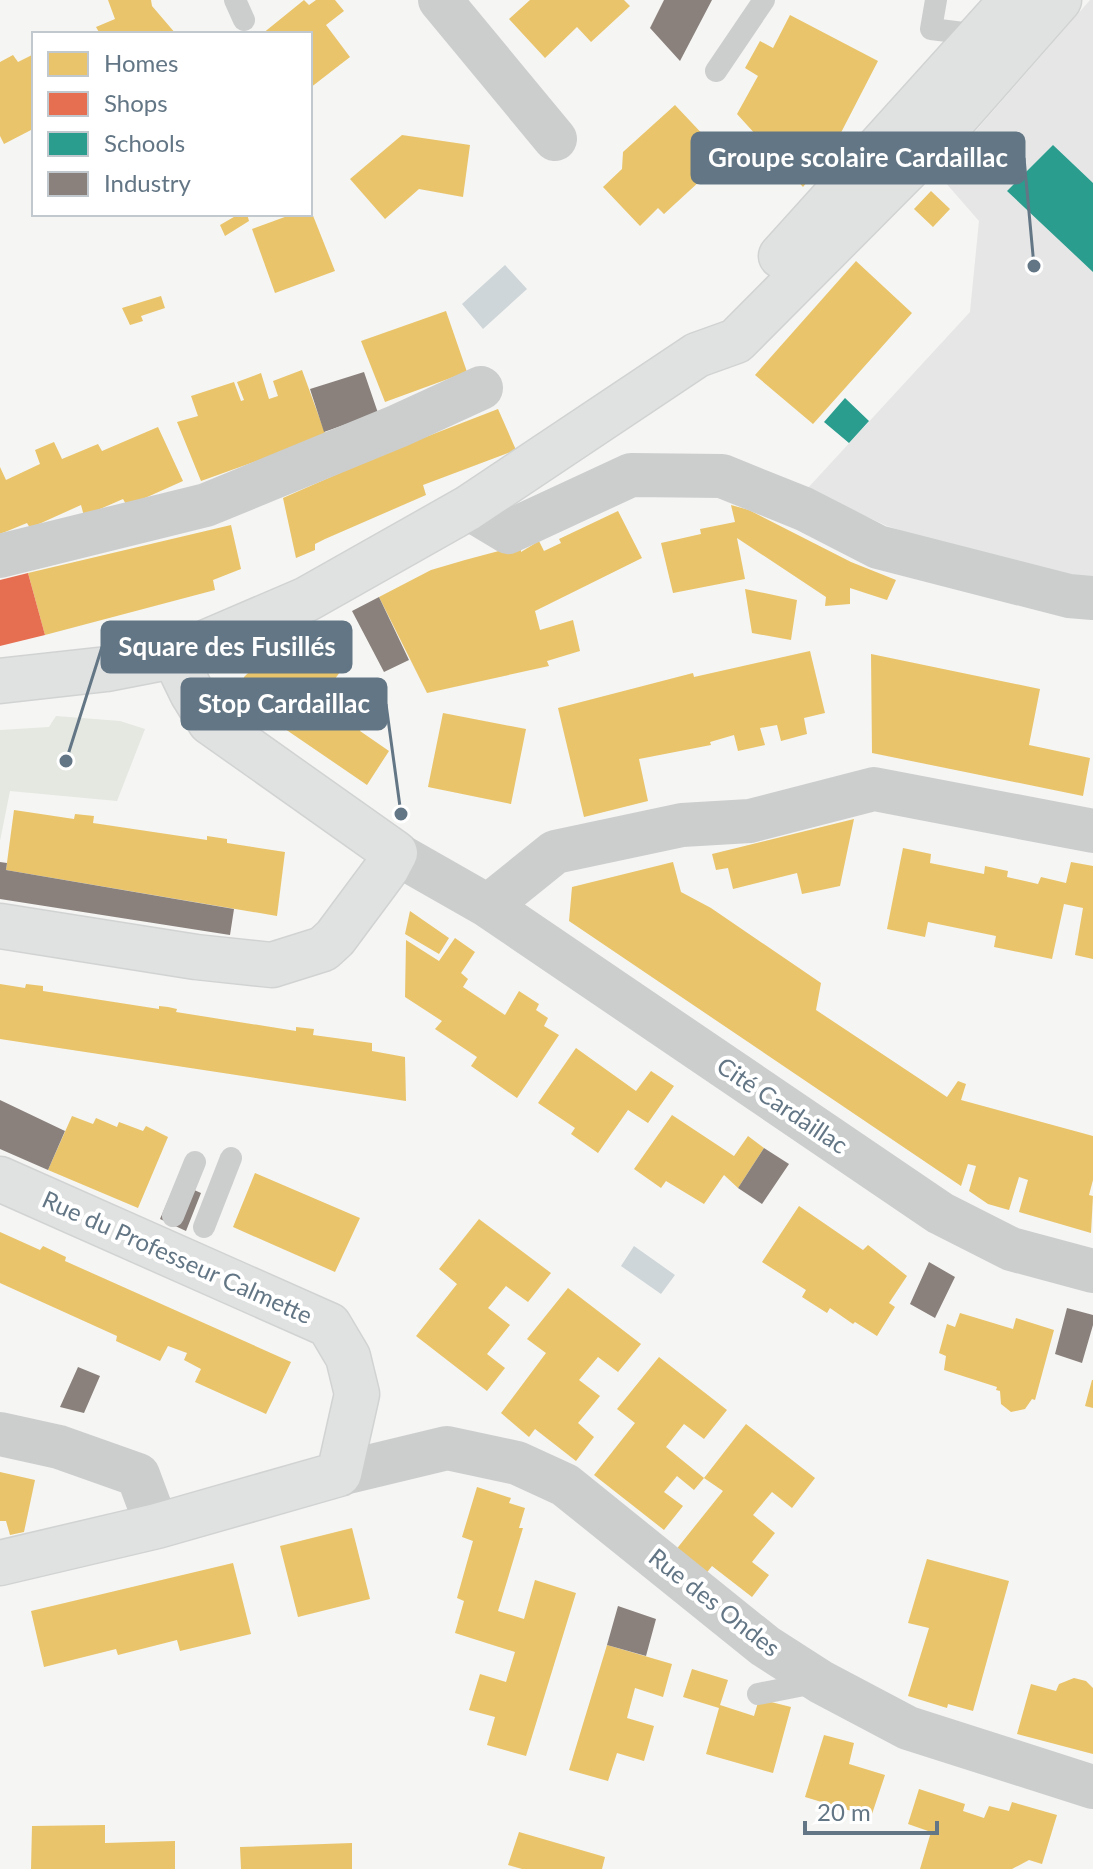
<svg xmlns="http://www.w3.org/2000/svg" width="1093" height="1869" font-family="Lato,sans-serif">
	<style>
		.built { fill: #e5e6e5 }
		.green { fill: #e4e8e1 }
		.water { fill: #ced6d9 }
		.homes { fill: #e9c46a }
		.shops { fill: #e76f51 }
		.schools { fill: #2a9d8f }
		.industry { fill: #8a817c }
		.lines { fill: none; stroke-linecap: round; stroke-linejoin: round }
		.secondary-casing { stroke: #d1d3d3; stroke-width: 47 }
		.lane { stroke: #cccece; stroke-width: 22 }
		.street { stroke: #cccece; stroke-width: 44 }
		.secondary { stroke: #e0e1e1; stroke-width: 44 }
		.labels { text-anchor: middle; stroke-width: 8; stroke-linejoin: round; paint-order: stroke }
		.street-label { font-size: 24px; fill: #637685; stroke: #fff }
		.leader { fill: none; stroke: #637685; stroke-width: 3 }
		.callout-dot { fill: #637685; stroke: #fff; stroke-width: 3 }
		.callout { fill: #637685; stroke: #637685; stroke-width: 3 }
		.callout-label { font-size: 26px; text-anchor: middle; font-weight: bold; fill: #fff }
	</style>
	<rect width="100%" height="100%" fill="#f5f5f3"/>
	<path class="built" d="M1090 0H1093V579L1008 566 887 526 807 489 970 312 979 221 938 174Z"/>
	<path class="green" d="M56 716 120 721 145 729 117 801 10 791 0 841V730L49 727Z"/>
	<path class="water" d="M505 265 527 289 483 329 462 304Z
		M634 1246 675 1275 661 1294 621 1266Z"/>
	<path class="homes" d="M108 0H151L152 6 176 34H100L96 27 115 19Z
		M304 0 309 5 316 0H335L344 11 326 25 350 57 310 88V34H262Z
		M530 0H624L630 6 591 42 577 27 545 58 509 19Z
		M790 15 878 61 831 152 803 187 737 114 758 76 745 68 760 41 773 48Z
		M34 54V137L31 130 4 144 0 136V62L13 55 18 62Z
		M675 105 725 158 664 214 658 208 640 226 603 187 622 169 623 152Z
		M402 135 470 145 463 197 419 189 385 219 350 179Z
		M931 191 950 209 933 227 914 209Z
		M310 208 335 271 275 293 252 229 293 214H310Z
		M239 214H247L249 221 225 236 220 225Z
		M856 261 912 313 813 424 755 375Z
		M161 296 165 308 141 316 143 321 130 325 122 308Z
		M446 311 467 372 385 402 361 341Z
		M302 370 326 436 201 481 177 422 198 416 191 396 234 382 241 401 244 400 237 382 261 373 269 399 278 396 273 381Z
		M498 409 516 450 423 485 426 495 325 539 315 544V550L296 558 283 498 392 450Z
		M158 427 183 481 127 506 123 499 84 516 81 505 30 528 27 523 0 534V467L6 480 40 464 35 450 54 442 62 459 98 444 102 451Z
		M731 505 749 510 851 562 896 580 887 600 850 588V604L825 606 826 597 737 538 745 579 673 593 661 543 701 534 700 529 735 522Z
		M618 511 642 558 535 611 540 630 573 620 580 651 547 661 549 666 427 693 379 597 431 570 465 560 521 545V552L539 541 544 551 561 543 559 539Z
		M231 525 241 569 213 580 215 590 45 635 28 573Z
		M745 589 797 600 791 640 752 633Z
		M306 633 316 661 321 655 342 669 335 679 339 685V696L368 717 360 731 389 751 367 785 250 705 252 702 243 691 244 677 257 664 255 659Z
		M810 651 825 713 804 718 807 734 781 741 777 725 760 728 765 745 738 751 734 735 710 742 711 745 639 759 648 801 584 817 558 708 693 673 694 677Z
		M871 654 1040 689 1029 745 1090 758 1083 796 872 753Z
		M443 713 526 729 511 804 428 787Z
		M14 810 74 819 75 814 94 816 93 823 207 840V836L227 839V843L285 852 277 916 6 870Z
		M854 819 840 886 802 894 797 873 733 889 728 868 716 870 712 854Z
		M903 848 931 854 930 863 984 874 985 866 1008 871 1007 877 1038 884 1041 877 1066 883 1071 862 1093 866V959L1075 955 1083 908 1064 904 1052 959 994 947 996 936 928 922 925 937 887 929Z
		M673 862 681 892 711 908 821 983 816 1010 947 1097 958 1081 966 1084 961 1100 1093 1136V1180L1089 1195 1093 1196 1091 1233 1019 1212 1028 1180 1019 1177 1009 1210 988 1204 969 1191 976 1166 968 1164 961 1186 569 921 572 887Z
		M410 911 449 938 439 954 405 934Z
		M455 938 475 952 461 973 468 979 463 987 505 1015 519 991 539 1004 536 1010 548 1018 544 1026 559 1035 517 1098 471 1066 477 1057 435 1029 442 1021 405 997 406 940 439 961Z
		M0 984 25 988 26 984 43 986V991L159 1009V1006L168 1007 177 1009 176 1012 296 1031V1027L314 1029 313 1035 372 1043V1051L405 1057 406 1101 0 1039Z
		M576 1048 636 1091 651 1071 674 1086 648 1123 628 1110 598 1153 571 1134 575 1128 538 1103Z
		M672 1115 734 1156 748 1136 764 1148 738 1188 724 1175 704 1204 666 1181 661 1188 634 1169Z
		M72 1116 93 1124 96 1118 117 1127 119 1122 143 1131 146 1126 168 1137 138 1208 48 1170Z
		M255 1173 360 1218 335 1272 233 1227Z
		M799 1206 863 1250 868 1245 907 1276 889 1303 895 1307 877 1336 855 1322 853 1324 830 1308 827 1313 802 1297 806 1290 762 1262Z
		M479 1219 551 1273 528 1302 506 1286 488 1308 510 1325 487 1354 505 1368 487 1391 416 1336 457 1284 439 1269Z
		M0 1232 40 1250 43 1246 66 1257 65 1261 291 1362 266 1414 195 1382 201 1369 184 1360 187 1353 168 1346 160 1361 116 1341 117 1336 0 1283Z
		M568 1288 641 1344 618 1372 598 1357 579 1380 600 1396 578 1423 594 1437 576 1461 535 1429 529 1437 501 1413 546 1353 527 1339Z
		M960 1313 1013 1329 1016 1318 1054 1330 1035 1400 1032 1399 1025 1409 1011 1412 1001 1404 1000 1391 996 1390 997 1387 944 1370 946 1356 939 1353 947 1324 955 1327Z
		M659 1357 727 1410 704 1439 684 1424 666 1447 704 1478 746 1424 815 1478 792 1508 772 1492 753 1515 775 1533 752 1562 769 1575 752 1597 712 1566 705 1575 675 1551 723 1491 704 1478 694 1490 677 1476 664 1492 683 1506 664 1530 594 1475 635 1423 617 1409Z
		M1092 1380H1093V1408L1085 1406Z
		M0 1472 35 1480 24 1532 10 1535 6 1521H0Z
		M477 1487 511 1498 509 1503 525 1508 519 1528H523L498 1611 524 1619 535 1580 576 1593 526 1756 487 1745 495 1717 469 1710 480 1674 506 1682 515 1652 455 1633 464 1601 457 1598 473 1541 462 1537Z
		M352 1528 370 1599 298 1617 280 1546Z
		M927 1559 1009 1581 973 1711 948 1704 947 1708 908 1696 929 1628 908 1623Z
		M233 1563 251 1634 180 1651 177 1640 118 1655 116 1649 44 1667 31 1611Z
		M607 1645 672 1664 663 1697 635 1688 627 1718 654 1726 644 1761 617 1753 608 1781 569 1770Z
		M692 1669 728 1680 720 1705 754 1716 759 1699 791 1707 773 1773 706 1754 719 1708 683 1697Z
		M1074 1678 1086 1681 1093 1688V1754L1017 1734 1031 1684 1056 1691 1059 1684Z
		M824 1735 854 1743 849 1764 885 1775 871 1817 805 1797Z
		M919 1789 965 1804 963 1811 984 1818 989 1806 1009 1811 1012 1802 1057 1815 1042 1864 1029 1860 1012 1869H920L931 1832 908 1824Z
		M105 1825V1843L175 1841V1869H31L32 1826Z
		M519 1832 605 1857 602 1869H522L508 1865Z
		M352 1843V1869H241L240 1847Z"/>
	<path class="shops" d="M28 573 45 635 0 646V580Z"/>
	<path class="schools" d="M1053 145 1093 183V272L1007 191Z
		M845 398 869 421 849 443 824 422Z"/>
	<path class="industry" d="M664 0H712L680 61 650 28Z
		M364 372 378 413 324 432 310 389Z
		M379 597 409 660 384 672 352 611Z
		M0 862 7 863 6 870 234 909 230 935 0 899Z
		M0 1100 65 1131 48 1170 0 1149Z
		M764 1148 789 1164 762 1204 738 1188Z
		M176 1182 201 1193 186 1231 160 1219Z
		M929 1262 955 1277 935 1318 910 1304Z
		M1067 1308 1093 1315V1325L1082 1363 1055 1354Z
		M78 1367 100 1376 84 1413 60 1407Z
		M618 1606 656 1619 646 1656 607 1645Z"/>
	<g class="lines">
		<g class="secondary-casing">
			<path id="secondary" d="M781 256 1012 0
				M0 681 107 669 174 656 307 599 468 508 697 355 736 341 935 141 1059 0
				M0 926 196 957 272 965 323 949 335 938 387 868 395 853 210 722 192 693 174 656
				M0 1179 329 1325 348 1357 357 1394 339 1474 157 1526 0 1563"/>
		</g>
		<path class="lane" d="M235 0 244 20
			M936 0 931 29 980 35
			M716 71 764 0
			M173 1216 195 1162
			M204 1227 231 1158
			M758 1694 819 1682"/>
		<path class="street" d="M440 0 555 139
			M468 508 508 532 631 475 722 476 804 509 878 547 1069 596 1093 598
			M0 556 206 505 398 426 481 388
			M395 853 488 906 940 1213 1011 1249 1093 1271
			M488 906 555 852 682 825 750 821 874 789 1093 831
			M0 1434 59 1447 138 1475 157 1526
			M339 1474 447 1448 517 1463 565 1485 765 1646 821 1682 908 1728 1093 1787"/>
		<use href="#secondary" class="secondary"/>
	</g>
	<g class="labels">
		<g class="street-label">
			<text transform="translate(782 1106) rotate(34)" y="8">Cité Cardaillac</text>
			<text transform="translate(177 1258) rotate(24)" y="8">Rue du Professeur Calmette</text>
			<text transform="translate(714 1603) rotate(38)" y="8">Rue des Ondes</text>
		</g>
	</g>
	<path class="leader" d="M1034 266L1024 158M66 761L102 647M401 814L386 704"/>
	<g class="callout-dot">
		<circle cx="1034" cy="266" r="8"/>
		<circle cx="66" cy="761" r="8"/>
		<circle cx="401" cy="814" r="8"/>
	</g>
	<g class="callout">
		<rect x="692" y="133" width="332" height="50" rx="8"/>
		<rect x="102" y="622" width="249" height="50" rx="8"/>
		<rect x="182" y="679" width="204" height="50" rx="8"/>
	</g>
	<g class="callout-label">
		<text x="858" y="167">Groupe scolaire Cardaillac</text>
		<text x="227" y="656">Square des Fusillés</text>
		<text x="284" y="713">Stop Cardaillac</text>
	</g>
	<rect x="32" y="32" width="280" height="184" fill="#ffffff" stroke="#c1c8ce" stroke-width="2"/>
	<rect x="48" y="52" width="40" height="24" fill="#e9c46a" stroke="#c1c8ce" stroke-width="2"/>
	<text x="104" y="72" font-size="24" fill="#637685">Homes</text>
	<rect x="48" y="92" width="40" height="24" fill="#e76f51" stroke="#c1c8ce" stroke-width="2"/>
	<text x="104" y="112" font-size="24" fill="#637685">Shops</text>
	<rect x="48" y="132" width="40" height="24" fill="#2a9d8f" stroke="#c1c8ce" stroke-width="2"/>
	<text x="104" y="152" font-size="24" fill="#637685">Schools</text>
	<rect x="48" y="172" width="40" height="24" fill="#8a817c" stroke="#c1c8ce" stroke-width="2"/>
	<text x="104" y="192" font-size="24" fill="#637685">Industry</text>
	<path d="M805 1821v12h132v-12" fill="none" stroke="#637685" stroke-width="4"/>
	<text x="817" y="1821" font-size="24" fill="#637685" stroke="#ffffff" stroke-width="6" paint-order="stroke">20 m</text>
</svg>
